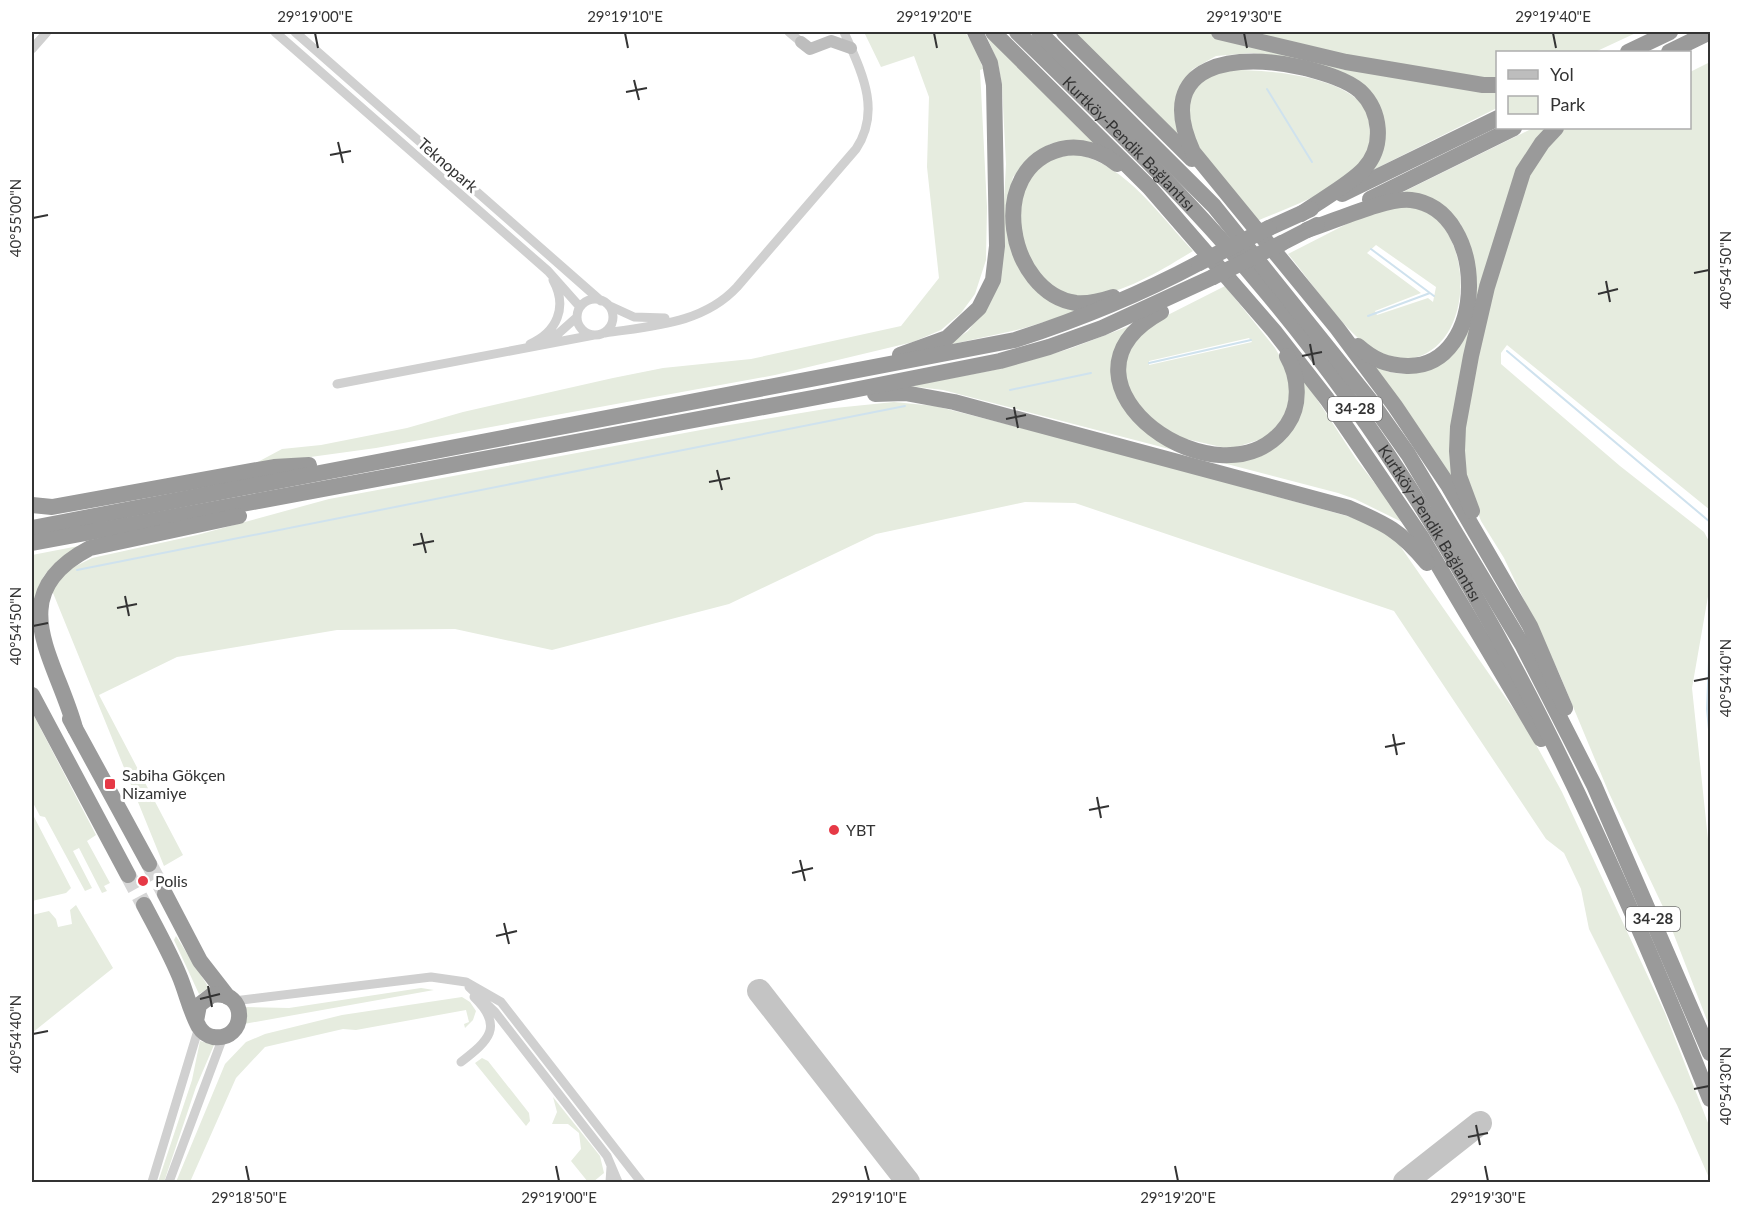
<svg xmlns="http://www.w3.org/2000/svg" width="1742" height="1214" font-family="Lato,sans-serif">
	<style>
		.green { fill: #e6ecdf; fill-rule: evenodd }
		.lines { fill: none; stroke-linecap: round; stroke-linejoin: round }
		.stream { stroke: #cfe2ee; stroke-width: 2 }
		.taxiway { stroke: #c4c4c4; stroke-width: 24 }
		.highway-tunnel { stroke: #d6d6d6; stroke-width: 16; stroke-dasharray: 16 8; stroke-linecap: butt }
		.street { stroke: #d0d0d0; stroke-width: 9 }
		.secondary { stroke: #bdbdbd; stroke-width: 12 }
		.highway { stroke: #9a9a9a; stroke-width: 16 }
		.highway-bridge { stroke: #9a9a9a; stroke-width: 16 }
		.ticks { fill: none; stroke: #333; stroke-width: 2 }
		.poi-dot { fill: #e63946; stroke: #fff; stroke-width: 2 }
		.labels { text-anchor: middle; stroke-width: 6; stroke-linejoin: round; paint-order: stroke }
		.shield { fill: #fff; stroke: #707070; stroke-width: 1.5 }
		.shield-label { font-size: 15px; font-weight: bold; fill: #333 }
		.street-label { font-size: 16px; fill: #333; stroke: #fff }
		.poi-label { font-size: 16px; fill: #333; stroke: #fff; text-anchor: start }
		.neatline { fill: none; stroke: #333; stroke-width: 2 }
		.ticks-label { font-size: 15px; text-anchor: middle; fill: #333 }
	</style>
	<rect width="100%" height="100%" fill="#fff"/>
	<path class="green" d="M864 32H965L977 51 983 69 980 70 987 207 986 260 975 294 961 313 941 330 913 342 775 375 376 448 252 465 282 449 321 445 407 428 463 412 613 378 663 368 751 359 901 326 939 278 927 167 929 97 914 56 881 67Z
		M985 32 1100 146 1071 140 1050 144 1034 154 1013 177 1008 201 1027 279 1039 294 1049 299 1083 310 1021 329 948 345 968 331 990 301 1004 202 1006 164 1002 86 998 63Z
		M1071 32H1203L1293 54 1497 89V108L1369 172 1380 106 1291 58 1252 53 1216 56 1193 69 1181 84 1175 114 1178 137Z
		M1242 32H1638L1595 52H1498L1497 79 1398 66Z
		M1710 62V510L1507 345 1501 353V364L1620 466 1704 532 1710 543V585L1692 688 1710 858V1028L1664 909 1609 793 1559 673 1504 558 1481 521 1466 481 1464 425 1493 284 1527 177 1562 128H1690V72Z
		M1224 70C1260 69 1341 74 1364 107 1369 115 1369 123 1370 133 1370 143 1367 160 1359 167 1331 193 1292 206 1257 221 1230 188 1157 123 1203 80 1208 75 1218 73 1224 70Z
		M1533 128H1547L1534 141 1455 417 1458 494 1369 360C1375 364 1382 370 1389 372 1425 380 1466 355 1472 317 1475 299 1463 245 1461 224L1399 194Z
		M1077 154C1127 166 1159 215 1193 251 1160 271 1127 292 1088 297 1027 305 1000 210 1035 170 1045 159 1063 156 1077 154Z
		M1409 205C1416 208 1425 210 1430 214 1476 246 1471 351 1408 359 1400 360 1385 358 1377 353 1346 334 1312 283 1288 254L1374 210ZM1376 245 1436 287 1433 302 1428 298 1377 315 1375 311 1421 293 1367 253Z
		M1225 286 1275 348 1289 372 1291 386 1286 414 1268 437 1230 449 1173 436 1129 398 1124 358 1148 325ZM1249 338 1252 342 1149 365V361Z
		M1132 325 1122 339 1113 370 1115 388 1126 411 1156 438 1258 456C1299 435 1294 416 1301 375L1356 459 1406 524 1355 499 1338 493 943 390 910 386 999 369 1069 349Z
		M894 402 935 406 1124 454 1354 518 1379 529 1398 543 1528 730 1562 792 1665 1013 1710 1128V1180L1677 1105 1589 929 1581 889 1564 853 1546 839 1394 611 1075 503 1025 502 876 534 729 604 552 650 455 629 337 630 177 657 99 695 183 855 164 866 51 588 70 569 92 558 197 535 329 499 717 427 825 409Z
		M94 543C69 553 41 566 37 595 36 603 35 617 32 621V555Z
		M32 712 96 835 87 841 110 883 104 886 107 891 102 893 79 848 73 851 92 888 85 891 45 817 40 816 32 801Z
		M32 813 71 888 66 893 32 901Z
		M76 905 113 968 32 1033V915L49 911 56 919 58 927 72 924 70 910Z
		M176 936 209 988 199 994 174 940Z
		M421 988 434 990 244 1024V1007L289 1008Z
		M462 997 470 1002 476 1011 473 1020 465 1028 464 1024 469 1022 466 1010 356 1030 343 1029 265 1047 236 1078 190 1182H176L225 1064 246 1042 265 1034 342 1015Z
		M200 1041 214 1045 196 1087 164 1182H158L192 1080Z
		M482 1058 488 1061 529 1113 530 1121 526 1126 475 1063Z
		M553 1097 600 1156 604 1173 593 1182H588L571 1161 581 1149 579 1133 568 1124H552L557 1112Z"/>
	<g class="lines">
		<path class="stream" d="M1267 89 1312 162
			M1371 249 1434 296
			M1368 316 1430 293
			M1507 351 1710 522
			M1149 363 1251 340
			M1010 390 1091 373
			M77 570 905 406
			M1710 635 1707 709 1710 740"/>
		<path class="taxiway" d="M759 991 908 1182
			M1405 1182 1480 1123"/>
		<path class="highway-tunnel" d="M149 864 165 894
			M128 875 144 905"/>
		<path class="street" d="M275 32 548 271 580 307
			M295 32 601 301
			M789 32 801 42
			M32 49 47 32
			M577 317a18 18 0 1 1 36 0a18 18 0 1 1-36 0Z
			M610 306 634 317 665 318
			M605 333C651 326 703 324 737 287L856 149C882 110 861 71 844 32
			M542 341 559 333 577 317
			M530 344C557 332 568 307 553 280
			M337 384 594 335
			M469 987 495 1012 607 1156 618 1182
			M234 1001 431 977 466 982 501 1002 641 1182
			M461 1062C488 1041 505 1027 474 997
			M152 1182 199 1027
			M169 1182 223 1037
			M610 1182 611 1167"/>
		<path class="secondary" d="M801 42 810 49 831 41 851 48"/>
		<g class="highway">
			<path d="M993 32 1149 187 1274 331 1327 399 1422 538 1541 739"/>
			<path id="s1" d="M1017 32C1102 115 1187 197 1263 288 1464 527 1595 812 1710 1099"/>
			<path d="M1039 32 1214 206 1369 399 1408 454 1523 646 1594 785 1710 1053"/>
			<path d="M1064 32 1192 159"/>
			<path d="M1219 32 1346 62 1483 85H1498"/>
			<path d="M1628 52 1670 32"/>
			<path d="M1669 52 1710 32"/>
			<path d="M1342 194 1498 118"/>
			<path d="M1370 199 1514 128"/>
			<path d="M1301 214C1319 201 1349 185 1364 169 1385 146 1381 111 1360 91 1346 79 1323 73 1305 68 1238 52 1151 61 1193 152L1337 328 1395 406 1448 485 1530 626 1565 708"/>
			<path d="M1269 228 1311 209"/>
			<path d="M1307 230C1333 222 1387 197 1411 200 1489 209 1489 368 1407 366 1386 365 1374 360 1358 346"/>
			<path d="M1282 243 1317 225"/>
			<path d="M1113 297C1101 301 1088 304 1076 303 1007 293 985 168 1061 149 1081 144 1102 152 1117 164"/>
			<path d="M1161 312C1034 382 1224 515 1287 425 1301 405 1299 377 1287 356"/>
			<path d="M900 355 947 338 979 308 993 280 997 246 994 85 990 63 975 32"/>
			<path d="M875 394 905 393 954 402 1349 508C1386 524 1401 531 1427 563"/>
			<path d="M32 505 52 507 274 467 309 465"/>
			<path d="M1472 511 1459 476 1457 451 1458 427 1471 356 1487 287 1523 172 1542 143 1556 128"/>
			<path d="M32 528 1015 340C1080 319 1139 295 1199 263"/>
			<path d="M32 543 823 396 1000 361 1049 347 1102 328 1213 277"/>
			<path d="M32 695 128 875"/>
			<path d="M70 719 149 864"/>
			<path d="M75 728C56 658 0 595 90 548L239 516"/>
			<path d="M165 894 200 961 228 997"/>
			<path d="M144 905C156 928 169 951 179 975 186 991 190 1011 199 1027 202 1032 208 1036 213 1037 247 1042 249 989 212 995L199 1005 196 1021"/>
		</g>
		<path class="highway-bridge" d="M1199 263 1269 228
			M1213 277 1282 243"/>
	</g>
	<path class="ticks" d="M315 33 318 48M625 33 628 48M934 33 937 48M1244 33 1247 48M1553 33 1556 48M634 80 639 100M626 92 647 88M338 142 343 163M330 155 351 151M33 218 48 215M1694 273 1709 270M1606 281 1610 302M1598 294 1618 289M1310 344 1314 365M1302 356 1322 352M1014 407 1018 428M1006 419 1026 415M717 470 722 490M709 482 730 478M421 533 426 553M413 545 434 541M125 596 129 616M117 608 137 604M33 626 48 623M1694 681 1709 678M1393 734 1397 755M1385 747 1405 743M1097 797 1101 818M1089 810 1109 806M800 860 805 881M792 873 813 868M504 923 509 944M496 936 517 931M208 986 212 1007M200 999 220 994M33 1034 48 1031M1694 1089 1709 1086M1476 1125 1480 1145M1468 1137 1488 1133M246 1166 249 1181M556 1166 559 1181M865 1166 869 1181M1175 1166 1178 1181M1485 1166 1488 1181"/>
	<g class="poi-dot">
		<rect x="104" y="778" width="12" height="12" rx="3"/>
		<circle cx="834" cy="830" r="6"/>
		<circle cx="143" cy="881" r="6"/>
	</g>
	<g class="labels">
		<g class="shield">
			<rect x="1328" y="397" width="54" height="24" rx="4.5"/>
			<rect x="1626" y="907" width="54" height="24" rx="4.5"/>
		</g>
		<g class="shield-label">
			<text x="1355" y="414">34-28</text>
			<text x="1653" y="924">34-28</text>
		</g>
		<g class="street-label">
			<text dy="6" stroke="none"><textPath href="#s1" startOffset="158">Kurtköy-Pendik Bağlantısı</textPath></text>
			<text transform="translate(448 165) rotate(41)" y="6">Teknopark</text>
			<text dy="6" stroke="none"><textPath href="#s1" startOffset="644">Kurtköy-Pendik Bağlantısı</textPath></text>
		</g>
		<g class="poi-label">
			<text x="122" y="781">Sabiha Gökçen<tspan x="122" dy="18">Nizamiye</tspan></text>
			<text x="846" y="836">YBT</text>
			<text x="155" y="887">Polis</text>
		</g>
	</g>
	<rect width="1742" height="1214" fill="none" stroke="#ffffff" stroke-width="66"/>
	<rect x="1496" y="51" width="195" height="78" fill="#ffffff" stroke="#adadad" stroke-width="1.5"/>
	<rect x="1508" y="70" width="30" height="9" fill="#bdbdbd" stroke="#adadad" stroke-width="1.5"/>
	<text x="1550" y="81" font-size="18" fill="#333333">Yol</text>
	<rect x="1508" y="96" width="30" height="18" fill="#e6ecdf" stroke="#adadad" stroke-width="1.5"/>
	<text x="1550" y="111" font-size="18" fill="#333333">Park</text>
	<rect x="33" y="33" width="1676" height="1148" class="neatline"/>
	<g class="ticks-label">
		<text x="315" y="22">29°19'00"E</text>
		<text x="625" y="22">29°19'10"E</text>
		<text x="934" y="22">29°19'20"E</text>
		<text x="1244" y="22">29°19'30"E</text>
		<text x="1553" y="22">29°19'40"E</text>
		<text transform="translate(16 218) rotate(-90)" y="5">40°55'00"N</text>
		<text transform="translate(1726 270) rotate(-90)" y="5">40°54'50"N</text>
		<text transform="translate(16 626) rotate(-90)" y="5">40°54'50"N</text>
		<text transform="translate(1726 678) rotate(-90)" y="5">40°54'40"N</text>
		<text transform="translate(16 1034) rotate(-90)" y="5">40°54'40"N</text>
		<text transform="translate(1726 1086) rotate(-90)" y="5">40°54'30"N</text>
		<text x="249" y="1203">29°18'50"E</text>
		<text x="559" y="1203">29°19'00"E</text>
		<text x="869" y="1203">29°19'10"E</text>
		<text x="1178" y="1203">29°19'20"E</text>
		<text x="1488" y="1203">29°19'30"E</text>
	</g>
</svg>
